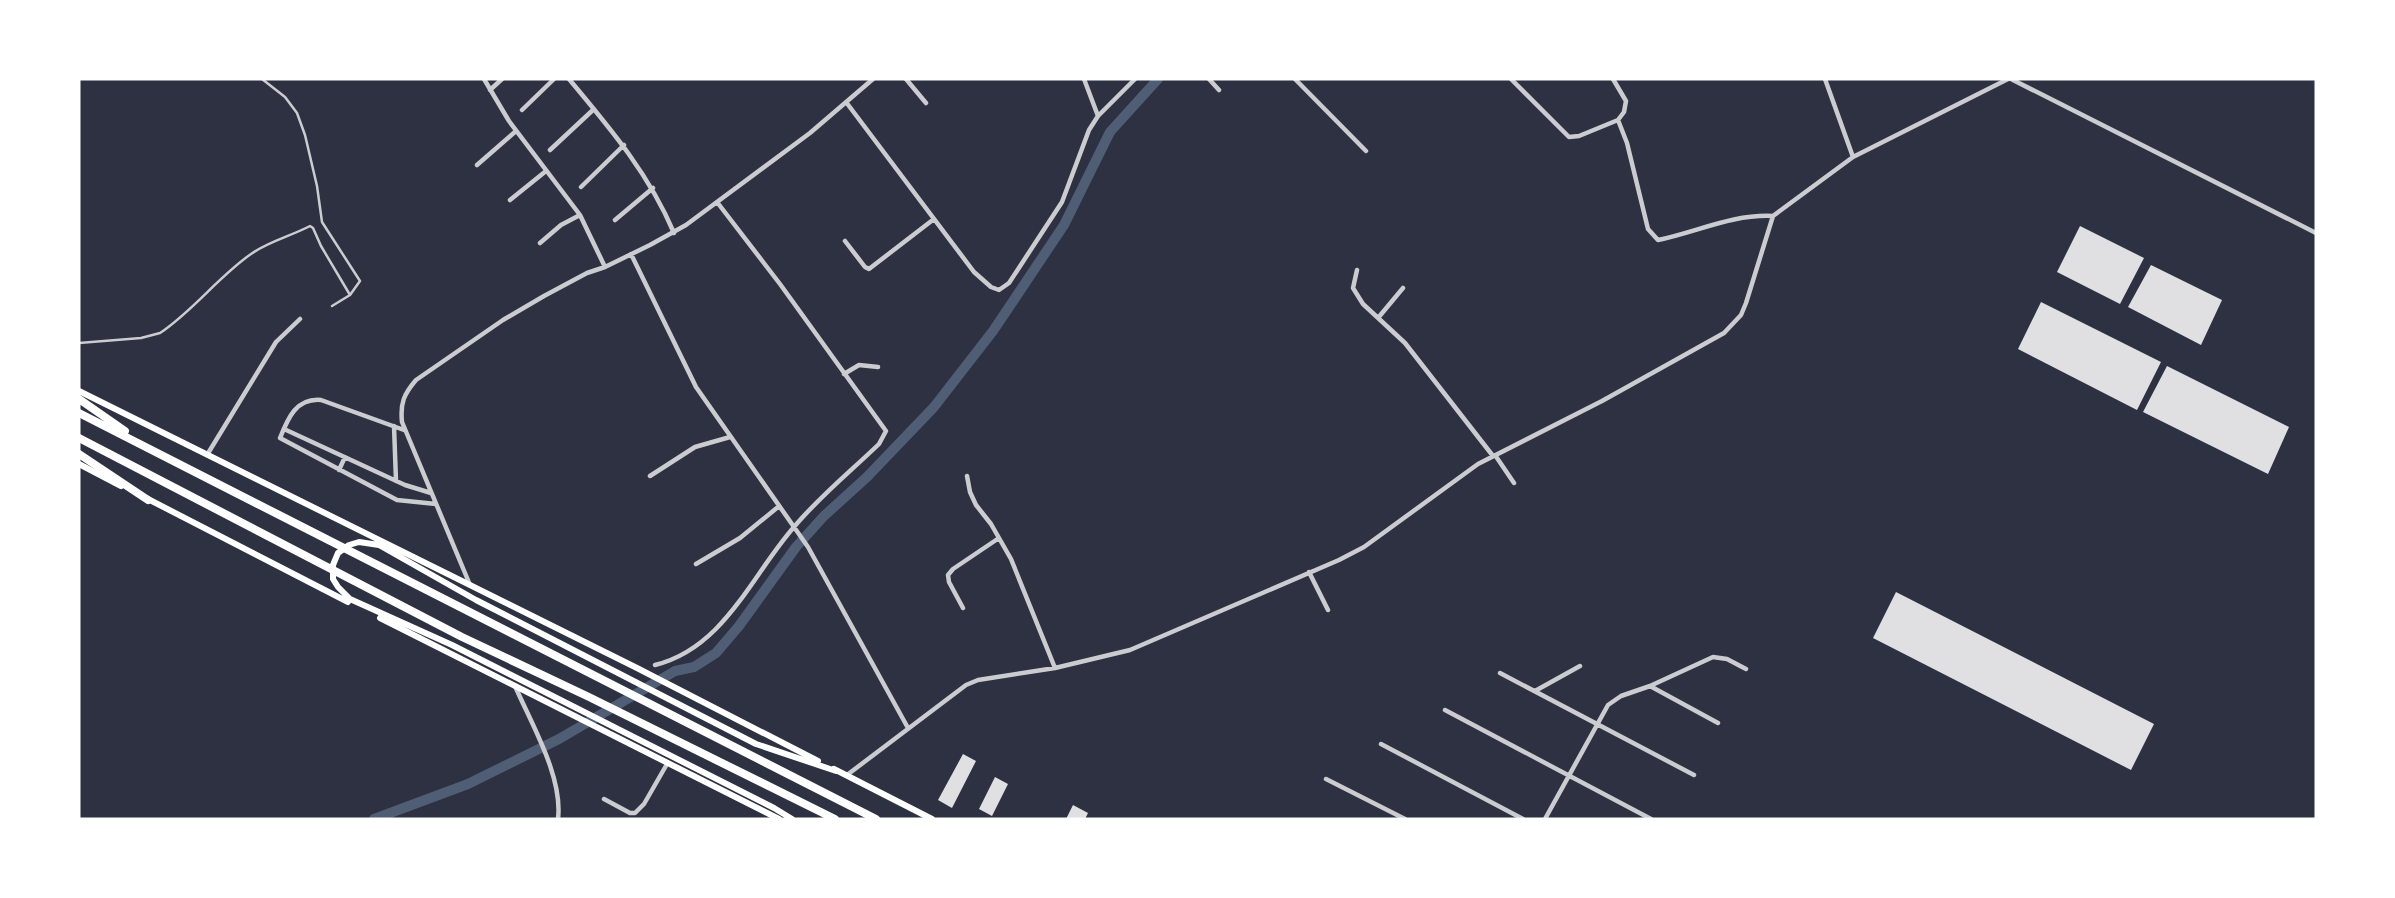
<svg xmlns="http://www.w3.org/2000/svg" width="2395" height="898" font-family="Spectral,serif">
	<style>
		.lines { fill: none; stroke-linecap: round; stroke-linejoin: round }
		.canal { stroke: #4f5d75; stroke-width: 10 }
		.building { fill: #e0e0e3 }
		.service { stroke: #caccd0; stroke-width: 2.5 }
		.minor { stroke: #caccd0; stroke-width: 4.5 }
		.secondary { stroke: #fff; stroke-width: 6 }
		.trunk { stroke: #fff; stroke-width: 8 }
	</style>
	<rect width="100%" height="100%" fill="#2d3142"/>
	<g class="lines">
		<path class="canal" d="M374 819 468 784 559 739 675 671 694 667 716 653 739 626 796 547 824 516 867 477 934 407 993 331 1064 225 1110 132 1158 79"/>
	</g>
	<path class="building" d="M2080 226 2144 258 2120 304 2057 272Z
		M2151 265 2222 300 2201 345 2128 307Z
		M2041 302 2161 362 2137 410 2018 349Z
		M2167 366 2289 427 2268 474 2143 412Z
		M1896 592 2154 724 2131 770 1873 638Z
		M963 754 976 761 952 808 938 800Z
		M995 777 1008 784 992 816 979 809Z
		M1073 805 1088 813 1085 819H1066Z"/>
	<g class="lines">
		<path class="service" d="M262 79 285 97 297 113 305 135 317 186 322 222 360 281 350 295 332 306
			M79 343 141 338 160 333C193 311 218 277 251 254 267 242 291 236 310 226L313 228 321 246 350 295"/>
		<path class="minor" d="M484 79 509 121 580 215 605 267
			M569 79C610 128 649 174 674 233
			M906 79 926 103
			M1084 79 1098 116
			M1209 79 1219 90
			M1295 79 1366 151
			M1511 79 1569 137 1579 136 1618 120 1627 143 1648 229 1658 240C1697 232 1732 214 1773 216
			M1613 79 1626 101 1624 112 1618 120
			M1825 79 1853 157
			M2011 79 2316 233
			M490 90 502 79
			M846 102 974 272 991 287 999 290 1009 283 1062 202 1089 130 1098 116 1135 79
			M522 110 554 79
			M550 150 594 109
			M477 165 516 131
			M581 187 624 145
			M510 200 546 171
			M615 220 653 188
			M845 241 865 267 869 269 934 219
			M540 243 561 225 580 215
			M631 254 696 387 808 547 908 728
			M1357 270 1353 288 1363 304 1405 343 1493 456
			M1378 318 1403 288
			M844 374 859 365 878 367
			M394 426 396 481
			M284 429 405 485 431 493
			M404 430 321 400C296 398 288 418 280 438L397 500 436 504
			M207 455 276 342 300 319
			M1495 455 1514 483
			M339 470 345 457
			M650 476 695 447 730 437
			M967 476 970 492 976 505 991 524 1011 559 1055 668
			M696 564 740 538 778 507
			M1309 572 1328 610
			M470 585 402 422C400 403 404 394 416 380L503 320 544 296 587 273 605 267 650 245 686 225 810 133 873 79
			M963 608 949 582 948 575 953 569 999 538
			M655 665C724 648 751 576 794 527 819 497 851 471 879 444L886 431 780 284 717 202
			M1500 673 1694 775
			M515 686C532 725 563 777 558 819
			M1650 686 1718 723
			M1535 691 1580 666
			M1445 710 1651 819
			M1381 744 1523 819
			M847 775 966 685 978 680 1055 668 1130 650 1339 560 1364 547 1478 464 1602 401 1724 333 1741 315 1746 303 1773 216 1853 157 2008 79
			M1326 779 1405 819
			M604 799 630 813H635L644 804 667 764
			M1545 819 1608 705 1621 696 1650 686 1713 657 1727 659 1746 669"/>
		<path class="secondary" d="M79 391 637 668 818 761
			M79 464 121 486
			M146 498 348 602
			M380 618 779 819
			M834 769 932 819
			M792 819 774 808 452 645 350 599 338 587 333 579V565L338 553 349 545 359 542 379 545 476 600 756 744 836 771"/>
		<path class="trunk" d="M79 399 125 431
			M79 413C345 547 609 685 876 819
			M79 438 462 637 589 697 835 819
			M79 454 148 500"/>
	</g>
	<rect width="2395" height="898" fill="none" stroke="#ffffff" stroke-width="161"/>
</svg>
